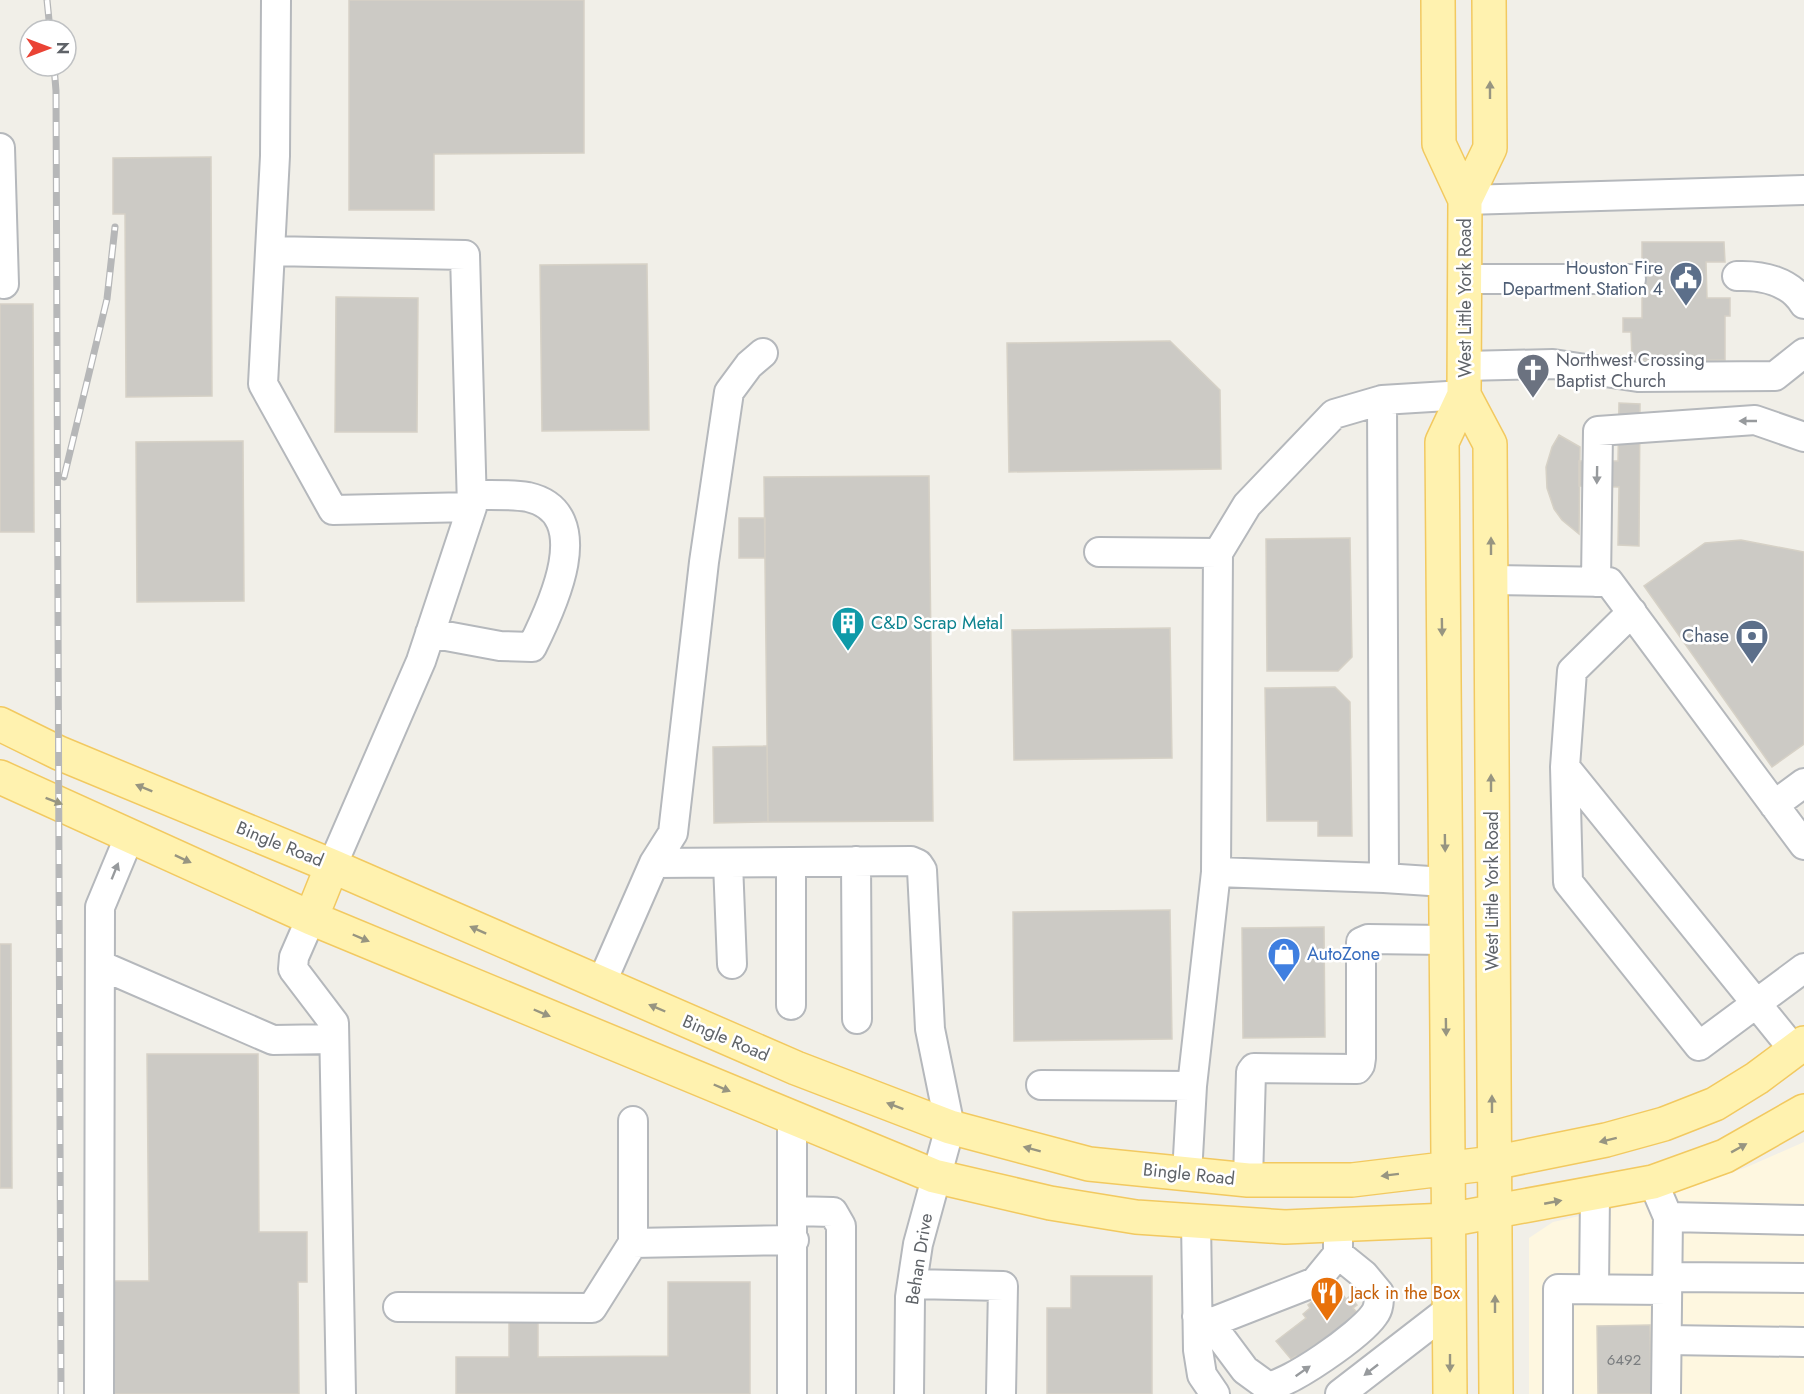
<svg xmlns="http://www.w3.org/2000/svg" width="1804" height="1394" font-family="Jost,sans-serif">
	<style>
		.commercial { fill: #fef7e0 }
		.building { fill: #cccac5; stroke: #d6d1c6; stroke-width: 1.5 }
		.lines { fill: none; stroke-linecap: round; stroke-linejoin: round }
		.minor-casing { stroke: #b5b8bc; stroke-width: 32 }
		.major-casing { stroke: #f2c960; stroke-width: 36 }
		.minor { stroke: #fff; stroke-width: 28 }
		.major { stroke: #fff2af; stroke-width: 33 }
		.rail-casing { stroke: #b6b7b8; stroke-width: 7 }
		.rail { stroke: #fff; stroke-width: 4.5; stroke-dasharray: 14; stroke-linecap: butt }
		.oneway { fill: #979581 }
		.oneway2 { fill: #979a9d }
		.labels { text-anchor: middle; stroke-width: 5; stroke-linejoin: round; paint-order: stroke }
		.number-label { font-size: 15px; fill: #7a7d7f }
		.service-label { font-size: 18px; fill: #4e5e75; stroke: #fff; text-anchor: end }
		.street-label { font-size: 18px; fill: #5f6368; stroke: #fff }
		.worship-label { font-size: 18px; fill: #5b616d; stroke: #fff; text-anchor: start }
		.culture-label { font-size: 18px; fill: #0d838f; stroke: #fff; text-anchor: start }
		.shop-label { font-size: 18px; fill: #366cbe; stroke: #fff; text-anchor: start }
		.food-label { font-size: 18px; fill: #c56008; stroke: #fff; text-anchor: start }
	</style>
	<rect width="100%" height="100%" fill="#f1efe8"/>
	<path class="commercial" d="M1804 1142V1394H1529V1238L1553 1222 1651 1200 1747 1167Z"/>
	<path class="building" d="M349 0H584V153L434 154V210H349Z
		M211 157 212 396 126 397 125 214H113V158Z
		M1642 242H1724L1725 262H1706L1707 298H1730V316H1725V360L1632 361 1631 332H1623V318H1642Z
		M647 264 649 430 542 431 540 265Z
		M336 297 418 298 417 432H335Z
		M0 304H33L34 532H0Z
		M1170 341 1220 390 1221 469 1009 472 1007 343Z
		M1619 403 1640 404 1639 546 1618 545 1619 487 1579 486V461H1618Z
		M1559 435 1580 447 1579 534 1562 520 1554 509 1547 488 1546 467 1552 447Z
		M243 441 244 601 137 602 136 442Z
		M929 476 933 821 768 822 764 477Z
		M739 518H765V558H739Z
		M1350 538 1352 657 1338 671H1267L1266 539Z
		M1741 540 1804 552V744L1772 767 1644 586 1705 543Z
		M1170 628 1172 758 1014 760 1012 630Z
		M1335 687 1350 702 1352 836H1318V821H1267L1265 688Z
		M767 746 768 822 714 823 713 747Z
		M1170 910 1172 1039 1014 1041 1013 912Z
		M1324 927 1325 1037 1243 1038 1242 928Z
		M0 944H11L12 1188H0Z
		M147 1054H258L259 1232H307V1282H298L299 1394H107L106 1281H149Z
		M1071 1276H1152V1394H1047V1308H1071Z
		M668 1282H750V1394H456V1357H509V1316H538V1357L668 1356Z
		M1330 1287 1333 1290 1337 1287 1346 1299 1350 1296 1357 1305 1353 1308 1360 1316 1300 1361 1296 1356 1291 1359 1276 1341 1306 1318 1303 1314 1310 1308 1308 1305Z
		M1650 1325 1651 1394H1598L1597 1326Z"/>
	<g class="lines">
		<g class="minor-casing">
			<path id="minor" d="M276 0 275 156 263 384 333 510 472 507
				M0 148 4 284
				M1465 200 1804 190
				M270 251 465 255 472 507 421 661 332 866
				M1737 276C1762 275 1790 281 1804 304
				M1465 279H1631
				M1465 366 1553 364 1638 377 1775 376 1804 353
				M1382 400 1384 878 1445 882
				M1099 552 1218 553
				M1491 580 1609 582 1804 845
				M1596 582 1598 431 1755 420 1804 437
				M1632 612 1572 671 1565 767 1568 882 1699 1046 1804 968
				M430 633 500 646 532 647C551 609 598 513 528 497 510 494 490 495 472 495
				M1565 767 1794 1050
				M1774 805 1804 783
				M856 861 857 1019
				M654 863 911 861 918 864 922 870 930 1029 950 1127 918 1244 910 1297 909 1394
				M728 863 732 964
				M1216 872 1384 878
				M311 918 294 957 293 969 334 1023 341 1394
				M100 965 273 1040 334 1039
				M601 984 654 863 673 833 704 562 729 392 749 365 763 353
				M791 1005V862
				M1041 1085 1192 1086
				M1187 1174 1192 1086 1216 872 1218 553 1247 505 1334 414 1382 400 1464 395
				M1248 1180 1251 1072 1254 1068 1357 1069 1360 1065 1361 1058V942L1368 939 1445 940
				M1653 1182 1668 1217 1666 1394
				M794 1211 833 1212 841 1226V1394
				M1668 1217 1804 1220
				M1196 1221 1198 1350 1202 1375 1215 1394
				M633 1243V1121
				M1667 1277 1804 1278
				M912 1284 1003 1286 1001 1394
				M1594 1289 1595 1194
				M398 1307 592 1308 633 1243 794 1240
				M1197 1316 1210 1323 1315 1282 1338 1254V1237
				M1210 1323 1245 1370 1267 1386C1288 1386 1361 1334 1374 1315 1379 1309 1379 1301 1379 1293L1364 1275 1338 1254
				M1667 1340 1804 1342
				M99 1394 100 907 130 835
				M792 1394V1118
				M1340 1394 1450 1309
				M1558 1394V1289L1667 1290"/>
		</g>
		<g class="major-casing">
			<path id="major" d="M1438 0 1439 144 1465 200 1464 395 1442 442 1450 1394
				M1465 200 1490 148 1489 0
				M1464 395 1490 444 1496 1394
				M0 724 59 753 332 866 796 1068 950 1127 1089 1164 1248 1180H1352L1493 1163 1606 1140 1664 1124 1715 1104 1757 1078 1804 1043
				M0 777 311 918 934 1176 1050 1203 1136 1217 1285 1227 1448 1220 1653 1182 1725 1156 1804 1111
				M311 918 332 866"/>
		</g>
		<use href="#minor" class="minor"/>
		<use href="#major" class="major"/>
		<g class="rail-casing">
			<path id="rail" d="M47 0 50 30
				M54 66 56 91 61 1394
				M64 477 107 299 115 227"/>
		</g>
		<use href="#rail" class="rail"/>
	</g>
	<defs><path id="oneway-solid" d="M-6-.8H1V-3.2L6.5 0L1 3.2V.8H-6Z" transform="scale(1.5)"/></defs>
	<g class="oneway">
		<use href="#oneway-solid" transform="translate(1490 90) rotate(-90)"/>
		<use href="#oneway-solid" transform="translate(1491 546) rotate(-90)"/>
		<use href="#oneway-solid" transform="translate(1442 627) rotate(89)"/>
		<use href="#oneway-solid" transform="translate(1491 783) rotate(-90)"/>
		<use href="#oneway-solid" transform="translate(144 788) rotate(-158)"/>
		<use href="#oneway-solid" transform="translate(54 801) rotate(21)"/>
		<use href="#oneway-solid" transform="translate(1445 843) rotate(89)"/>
		<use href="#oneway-solid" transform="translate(183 859) rotate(25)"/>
		<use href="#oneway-solid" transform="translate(478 930) rotate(-156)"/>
		<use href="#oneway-solid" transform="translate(361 938) rotate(23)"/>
		<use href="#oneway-solid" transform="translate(657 1008) rotate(-157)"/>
		<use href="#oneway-solid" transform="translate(542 1013) rotate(23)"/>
		<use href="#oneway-solid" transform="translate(1446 1027) rotate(89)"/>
		<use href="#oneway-solid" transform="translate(722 1088) rotate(23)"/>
		<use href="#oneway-solid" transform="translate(1492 1104) rotate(-90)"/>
		<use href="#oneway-solid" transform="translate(895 1106) rotate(-159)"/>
		<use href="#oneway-solid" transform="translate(1608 1140) rotate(166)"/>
		<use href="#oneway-solid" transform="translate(1739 1148) rotate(-29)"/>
		<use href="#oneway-solid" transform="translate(1032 1149) rotate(-165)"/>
		<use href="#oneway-solid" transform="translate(1390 1175) rotate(173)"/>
		<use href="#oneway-solid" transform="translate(1553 1202) rotate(-11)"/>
		<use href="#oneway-solid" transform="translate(1495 1304) rotate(-90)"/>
		<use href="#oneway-solid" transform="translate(1450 1363) rotate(90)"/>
	</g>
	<g class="oneway2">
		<use href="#oneway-solid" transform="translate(1748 421) rotate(180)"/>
		<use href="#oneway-solid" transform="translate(1597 475) rotate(91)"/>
		<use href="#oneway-solid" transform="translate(115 871) rotate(-68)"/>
		<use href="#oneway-solid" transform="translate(1371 1370) rotate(142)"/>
		<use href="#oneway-solid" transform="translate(1303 1371) rotate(-35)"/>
	</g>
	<defs>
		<g id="civic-pin" transform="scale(1.725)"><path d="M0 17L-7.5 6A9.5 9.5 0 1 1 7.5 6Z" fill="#5c6f8a" stroke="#fff"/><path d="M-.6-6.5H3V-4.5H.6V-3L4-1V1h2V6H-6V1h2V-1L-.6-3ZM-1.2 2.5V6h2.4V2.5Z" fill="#fff"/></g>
		<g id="church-pin" transform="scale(1.725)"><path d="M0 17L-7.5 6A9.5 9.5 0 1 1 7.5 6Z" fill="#6b7280" stroke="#fff"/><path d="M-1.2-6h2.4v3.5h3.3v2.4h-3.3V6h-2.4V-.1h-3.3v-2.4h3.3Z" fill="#fff"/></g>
		<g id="building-pin" transform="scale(1.725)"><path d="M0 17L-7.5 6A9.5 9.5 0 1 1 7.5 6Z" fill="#0f9aa8" stroke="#fff"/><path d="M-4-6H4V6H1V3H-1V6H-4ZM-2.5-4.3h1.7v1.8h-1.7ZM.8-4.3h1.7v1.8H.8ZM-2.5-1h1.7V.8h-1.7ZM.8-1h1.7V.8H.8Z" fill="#fff"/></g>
		<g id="bank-pin" transform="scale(1.725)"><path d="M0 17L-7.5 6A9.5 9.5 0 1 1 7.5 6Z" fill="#5c6f8a" stroke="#fff"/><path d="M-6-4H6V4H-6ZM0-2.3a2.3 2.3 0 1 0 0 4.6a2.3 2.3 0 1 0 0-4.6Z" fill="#fff"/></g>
		<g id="shop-pin" transform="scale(1.725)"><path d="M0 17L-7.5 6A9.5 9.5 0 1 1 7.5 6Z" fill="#3f7fe0" stroke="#fff"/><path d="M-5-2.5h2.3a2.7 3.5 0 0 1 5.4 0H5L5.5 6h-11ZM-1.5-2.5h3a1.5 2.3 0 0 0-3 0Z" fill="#fff"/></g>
		<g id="restaurant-pin" transform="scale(1.725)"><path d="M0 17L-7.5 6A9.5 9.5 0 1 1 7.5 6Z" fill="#e8710a" stroke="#fff"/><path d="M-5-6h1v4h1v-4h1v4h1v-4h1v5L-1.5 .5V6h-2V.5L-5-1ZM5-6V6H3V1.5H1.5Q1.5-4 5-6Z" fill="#fff"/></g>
	</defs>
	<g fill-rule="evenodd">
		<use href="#civic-pin" x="1686" y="278"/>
		<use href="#church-pin" x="1533" y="370"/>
		<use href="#building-pin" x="848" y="623"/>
		<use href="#bank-pin" x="1752" y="636"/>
		<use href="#shop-pin" x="1284" y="954"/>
		<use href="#restaurant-pin" x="1327" y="1293"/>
	</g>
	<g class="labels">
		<g class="number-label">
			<text x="1624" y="1365">6492</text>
		</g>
		<g class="service-label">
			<text x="1663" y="274">Houston Fire<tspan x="1663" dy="21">Department Station 4</tspan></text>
			<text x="1729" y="642">Chase</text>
		</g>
		<g class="street-label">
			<text transform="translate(1465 298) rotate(-90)" y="6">West Little York Road</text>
			<text transform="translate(280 844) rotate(22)" y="6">Bingle Road</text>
			<text transform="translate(1492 891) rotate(-90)" y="6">West Little York Road</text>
			<text transform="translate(726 1038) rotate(23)" y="6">Bingle Road</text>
			<text transform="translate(1189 1174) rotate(6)" y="6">Bingle Road</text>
			<text transform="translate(919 1259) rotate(-81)" y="6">Behan Drive</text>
		</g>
		<g class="worship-label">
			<text x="1556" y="366">Northwest Crossing<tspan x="1556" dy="21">Baptist Church</tspan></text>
		</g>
		<g class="culture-label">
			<text x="871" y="629">C&amp;D Scrap Metal</text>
		</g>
		<g class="shop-label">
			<text x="1307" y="960">AutoZone</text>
		</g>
		<g class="food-label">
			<text x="1350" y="1299">Jack in the Box</text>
		</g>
	</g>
	<g transform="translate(48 48) rotate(90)"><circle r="28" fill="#ffffff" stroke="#bfc1c3" stroke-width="1.5"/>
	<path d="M0-4.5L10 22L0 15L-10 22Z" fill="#ea4335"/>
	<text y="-9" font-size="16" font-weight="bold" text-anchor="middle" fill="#5f6368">N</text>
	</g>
</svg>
